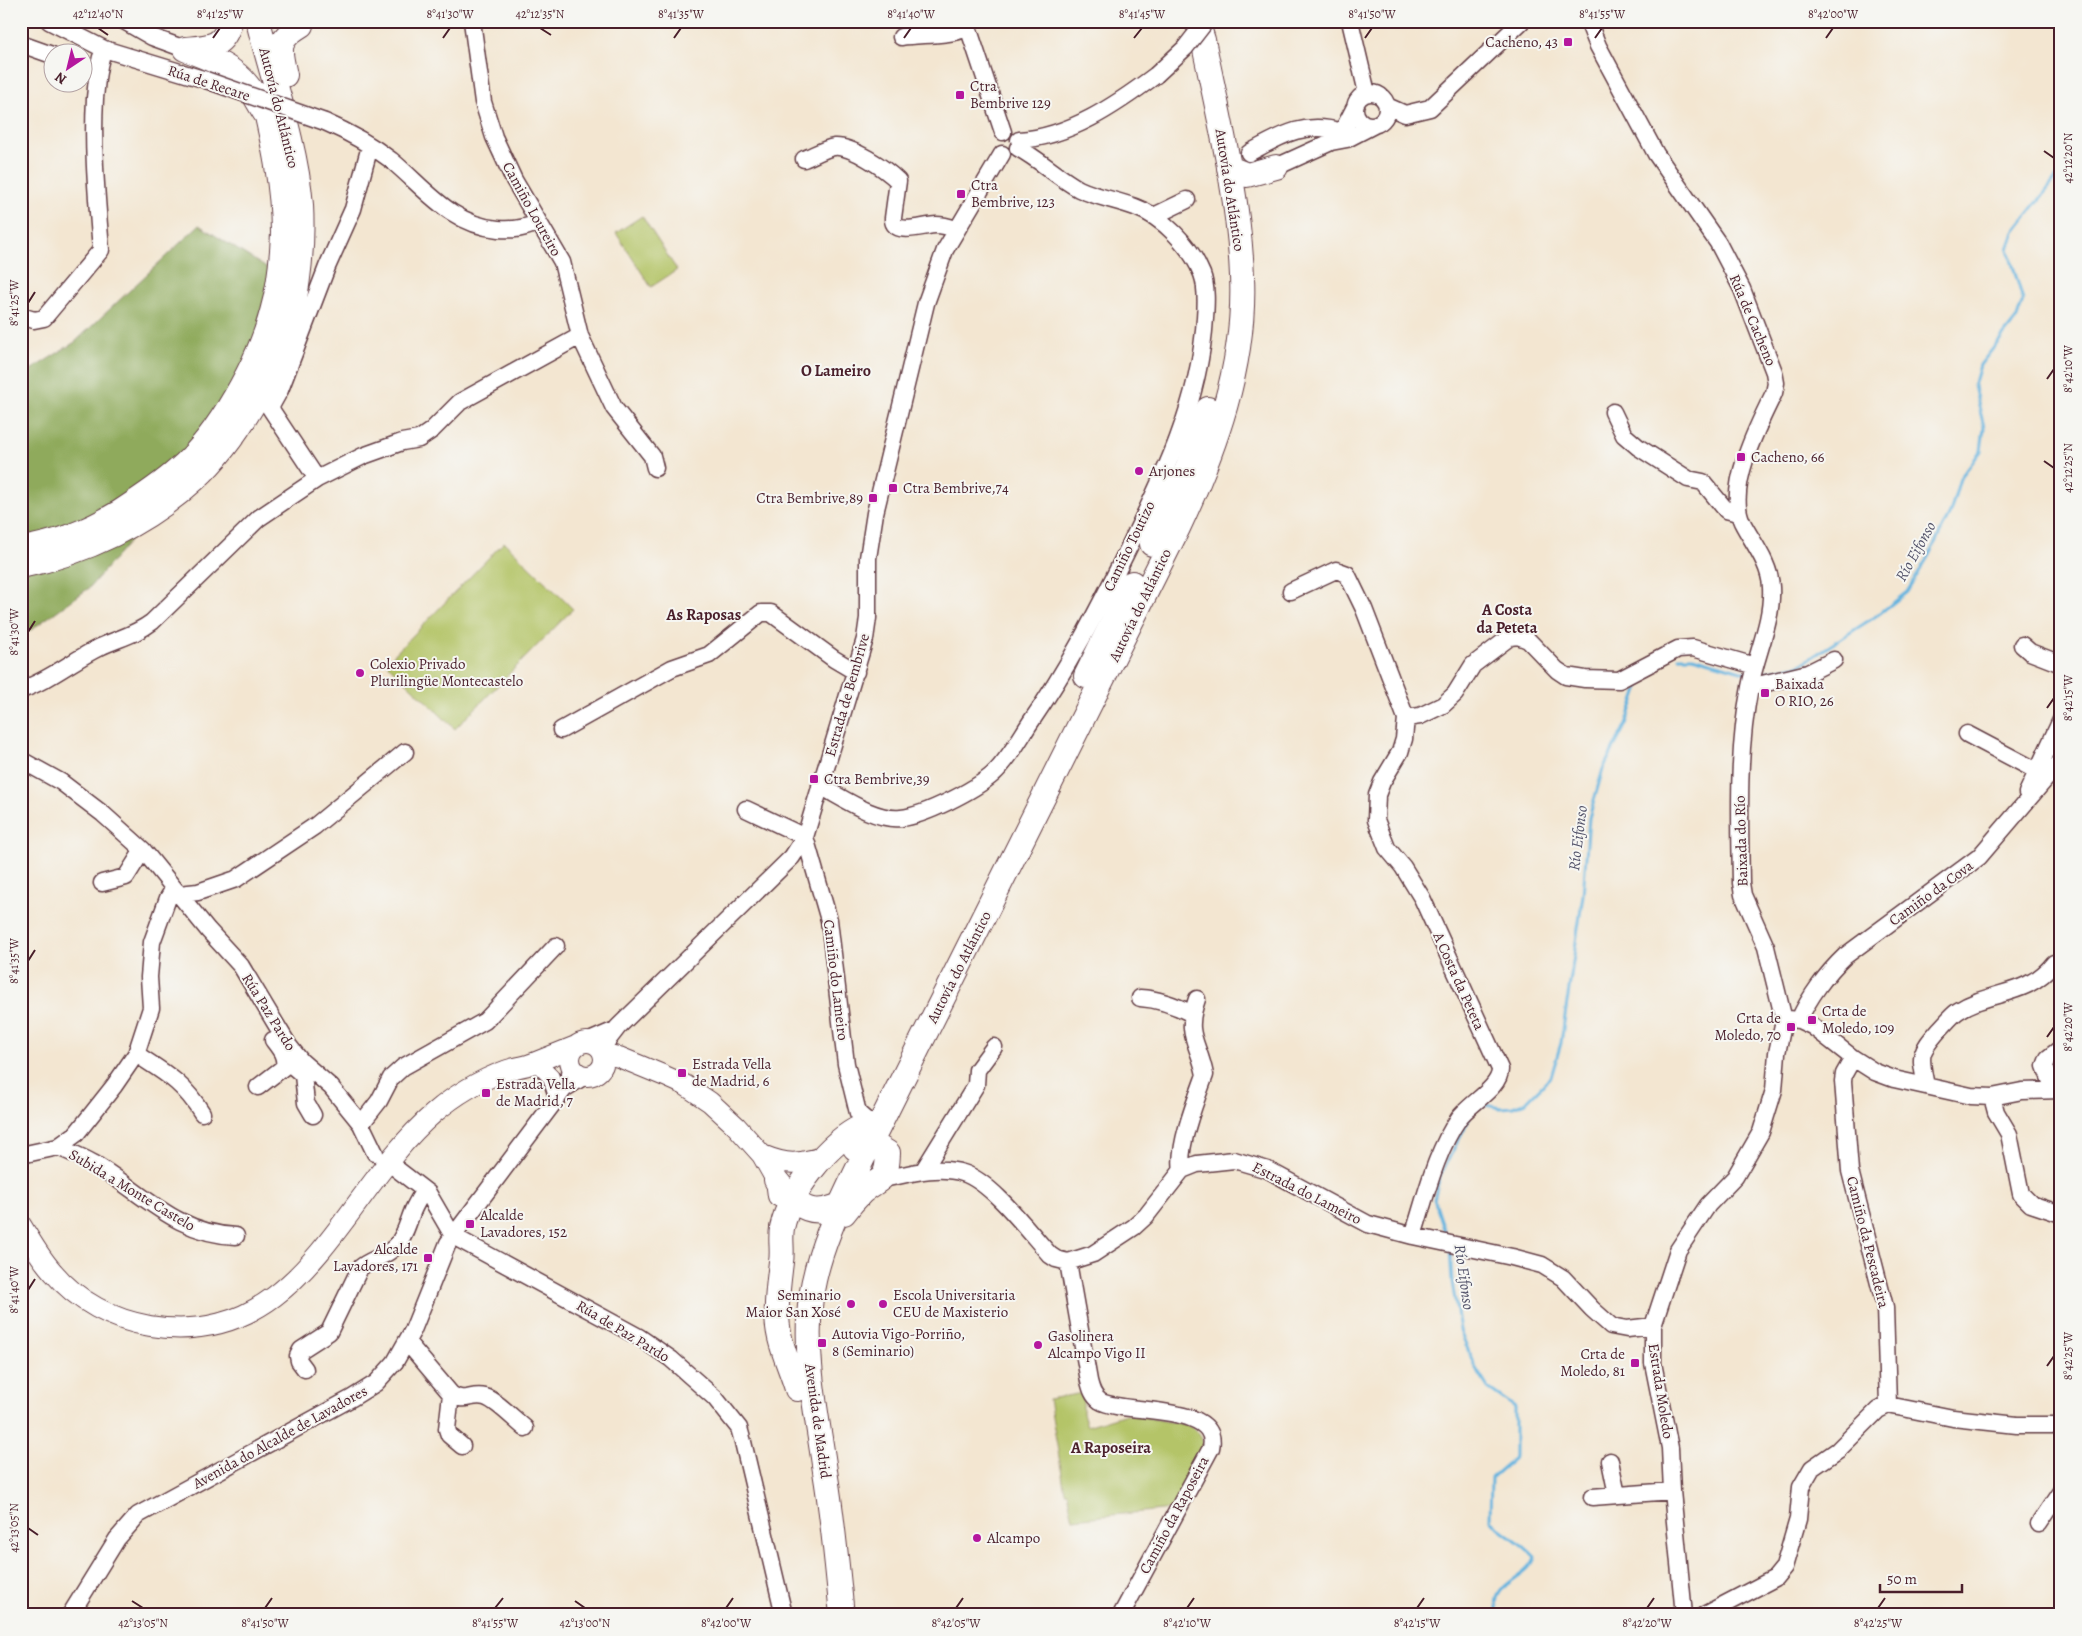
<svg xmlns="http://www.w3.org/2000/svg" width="2082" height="1636" font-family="Alegreya,serif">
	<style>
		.green { fill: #b4c467; stroke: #7f7249 }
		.forest { fill: #8faa5c; stroke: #6c6444 }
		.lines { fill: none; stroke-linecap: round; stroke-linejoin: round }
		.stream { stroke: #65b4df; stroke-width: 3 }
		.minor-casing { stroke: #633d44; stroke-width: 19 }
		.major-casing { stroke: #633d44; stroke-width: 22 }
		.highway-casing { stroke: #633d44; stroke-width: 26 }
		.minor { stroke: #fff; stroke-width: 16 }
		.major { stroke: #fff; stroke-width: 20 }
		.highway { stroke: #fff; stroke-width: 24 }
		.minor-bridge-casing { stroke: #633d44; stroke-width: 19; stroke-linecap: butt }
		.minor-bridge { stroke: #fff; stroke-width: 16 }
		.ticks { fill: none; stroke: #4a1f2b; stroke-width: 2 }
		.poi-dot { fill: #b5179e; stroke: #f6f6f2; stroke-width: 2 }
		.labels { text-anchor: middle; stroke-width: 4; stroke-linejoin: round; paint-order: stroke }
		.poi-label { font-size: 15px; fill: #4a1f2b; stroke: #f6f6f2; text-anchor: start }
		.street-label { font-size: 15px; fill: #4a1f2b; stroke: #f6f6f2 }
		.neighbourhood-label { font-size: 16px; font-weight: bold; fill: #4a1f2b; stroke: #f6f6f2 }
		.water-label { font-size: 16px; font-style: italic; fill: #53536a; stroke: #f6f6f2 }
		.neatline { fill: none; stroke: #4a1f2b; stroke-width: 2 }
		.ticks-label { font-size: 12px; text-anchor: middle; fill: #4a1f2b }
	</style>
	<rect width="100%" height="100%" fill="#f6f6f2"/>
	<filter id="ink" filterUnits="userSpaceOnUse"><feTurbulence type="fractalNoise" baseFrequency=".02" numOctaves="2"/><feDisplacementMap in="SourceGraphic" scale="10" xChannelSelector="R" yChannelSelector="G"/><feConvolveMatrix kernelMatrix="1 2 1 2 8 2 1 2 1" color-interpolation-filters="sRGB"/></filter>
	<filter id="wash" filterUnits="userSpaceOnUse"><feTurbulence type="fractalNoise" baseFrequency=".0096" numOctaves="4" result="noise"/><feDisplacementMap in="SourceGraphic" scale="20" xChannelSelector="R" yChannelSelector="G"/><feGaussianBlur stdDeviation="1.12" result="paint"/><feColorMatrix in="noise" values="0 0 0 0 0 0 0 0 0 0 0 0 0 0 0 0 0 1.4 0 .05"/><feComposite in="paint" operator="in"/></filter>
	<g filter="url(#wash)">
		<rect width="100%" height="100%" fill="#f3e6d1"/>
		<path class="green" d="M642 216 677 270 651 287 616 233Z
			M504 542 573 609 455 729 386 663Z
			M1083 1393V1413L1087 1426 1126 1414 1187 1425C1197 1430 1204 1436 1202 1448L1172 1509 1073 1519 1067 1492H1065L1049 1399Z"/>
		<path class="forest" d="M199 225 295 286 271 379 89 588 21 637V376L75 342Z"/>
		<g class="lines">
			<path class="stream" d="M1679 657H1693L1748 673
				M1759 673 1800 665 1879 614 1907 592 1928 557 1950 513 1960 478 1981 451 1984 427 1974 386 1980 365 2017 318 2023 300 2008 249 2014 232 2061 172
				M1480 1107 1486 1105 1501 1108 1513 1107 1526 1102 1551 1077 1561 1043 1583 895 1589 818 1603 769 1626 724 1641 681 1646 674
				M1447 1238 1434 1199 1440 1176 1469 1119
				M1450 1248 1452 1282 1460 1330 1475 1367 1488 1388 1515 1407V1457L1491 1478 1490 1520C1505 1533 1522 1543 1535 1557 1529 1576 1504 1579 1497 1598 1496 1603 1496 1610 1496 1615"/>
		</g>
	</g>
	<g filter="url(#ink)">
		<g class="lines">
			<g class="minor-casing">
				<path id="minor" d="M49 21 104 49 206 80
					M124 21 152 37 185 49
					M472 21 483 102 494 137 514 180 562 262 580 336 614 408 652 456 655 468
					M966 21 1003 132
					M1350 21 1367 93
					M1588 21 1598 46 1656 154 1718 243 1742 289 1774 372 1776 383 1774 393C1758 425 1726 488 1742 522 1752 542 1770 563 1771 587 1773 621 1756 654 1750 687 1737 752 1740 817 1741 883L1743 895 1766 947 1784 1020 1777 1053 1774 1090 1761 1132 1735 1177 1708 1205 1678 1250 1653 1326V1363L1670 1448 1672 1491 1684 1615
					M901 37C923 34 947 36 968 28
					M21 44 52 55
					M82 66 98 71
					M1355 109a16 16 0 1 1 32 0a16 16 0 1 1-32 0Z
					M1387 106 1405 114 1430 108 1522 21
					M325 122C348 132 370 144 391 160 425 188 451 225 498 229 513 230 525 229 538 222
					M1019 140C1069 137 1116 105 1156 75
					M1331 142 1347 139 1374 125
					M1249 153C1280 136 1305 120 1342 132
					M804 159C814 155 824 149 834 147 851 145 886 169 898 181L893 218C892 237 925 225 936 225 942 225 950 227 956 229
					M1276 167 1331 142 1342 132 1355 107
					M1154 216 1187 200
					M21 316 34 320 44 318 101 250C97 199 92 149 95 98 97 81 97 65 104 49
					M1613 412 1624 435 1638 447 1688 479 1703 482 1726 510 1738 513
					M317 479 270 408 280 390 327 267 353 209 370 146
					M1291 591 1336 570 1347 574 1364 609 1406 718 1404 739 1400 752 1382 782 1377 795 1376 820 1387 848 1403 867 1422 898 1500 1069C1501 1087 1470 1103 1459 1118 1435 1153 1426 1196 1413 1236
					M2022 645 2030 652 2061 664
					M1750 687 1808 673 1834 660
					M21 690C50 680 73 660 100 647 119 638 135 635 152 622L259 518 317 479 363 456 402 442 419 439 432 430 460 402 580 336
					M1406 718 1420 716 1443 705 1455 694 1473 665 1510 637 1518 636 1528 640 1557 670 1566 676 1585 679 1619 680 1678 649 1693 648 1755 666
					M561 730 672 668 709 655 761 613H771L834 659 856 672
					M1967 734 2037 771
					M21 760 61 782 103 814 143 850 208 930 241 966 289 1046 301 1061 331 1087 361 1124 375 1153
					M820 786C843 798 875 821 901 818 924 816 975 790 993 774 1008 760 1019 740 1030 723 1068 668 1097 612 1126 553 1163 478 1200 403 1205 318 1206 304 1207 287 1202 274 1191 246 1163 217 1135 207 1116 200 1096 197 1079 189 1057 177 1039 159 1018 148
					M2027 793 2061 720
					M746 809 805 837 829 920 846 1064 858 1113 866 1120
					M102 883 126 877 143 850
					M179 894 198 892 236 879 315 826 405 752
					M1140 998C1159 999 1175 1005 1192 1014
					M1788 1019 1799 1020 1812 1026 1853 1058 1875 1072 1894 1079 1971 1096 1992 1097 2022 1091 2061 1090
					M1799 1020C1809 997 1827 973 1845 956L1979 857 2061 761
					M587 1042 615 1030
					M601 1049 618 1027 792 857 805 837 865 639 868 618V558L875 513 926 303 945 250 1002 154
					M136 1054C165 1073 183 1082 202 1113
					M1853 1058 1844 1074 1843 1081 1850 1171 1885 1307 1888 1405 1953 1418 2017 1425H2061
					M289 1063 303 1075 306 1103 313 1115
					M539 1065 551 1077 557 1097
					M1926 1086C1920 1055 1918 1054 1939 1030 1945 1024 1951 1016 1958 1011 1990 990 2028 997 2054 963
					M258 1087 284 1067C286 1056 280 1049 273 1040
					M564 1089 585 1076
					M2054 1090 2045 1066 2048 1058 2061 1048
					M1992 1097 1996 1112 2009 1134 2021 1194 2031 1204 2061 1214
					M361 1124 379 1101 391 1078 403 1067 485 1021 556 946
					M58 1147C70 1152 82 1157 93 1163 142 1192 176 1234 236 1236
					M21 1155 58 1147 76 1134 114 1086 136 1054 151 1008 149 977 152 942 168 898 174 888
					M389 1163 428 1193 453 1236 639 1337 671 1359 715 1398 739 1428 743 1442 784 1615
					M1182 1170C1177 1147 1197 1097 1205 1075 1199 1042 1184 1036 1197 999
					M923 1171 976 1085 977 1070 994 1047
					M883 1179C908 1174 937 1165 963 1173 992 1182 1029 1232 1050 1255L1056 1259 1068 1262 1093 1254 1134 1227 1146 1216 1182 1170 1197 1164 1234 1160 1268 1170 1368 1224 1413 1236 1512 1257 1542 1265 1563 1278 1592 1309 1611 1326 1627 1329 1653 1326
					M1068 1262 1089 1381C1091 1389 1093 1396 1100 1401 1123 1415 1221 1402 1211 1448L1121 1615
					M407 1342 451 1394C465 1404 471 1393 485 1397 496 1400 515 1420 525 1428
					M305 1369 299 1361 298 1356 301 1350 329 1332 360 1268C370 1259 386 1257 396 1246 405 1236 408 1222 413 1210 416 1203 420 1197 424 1190
					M451 1394 447 1429 449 1435 462 1446
					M1610 1461 1617 1495
					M1592 1497 1672 1491
					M2039 1524 2061 1491
					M70 1615 117 1539 138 1515 352 1398 376 1383 395 1362 413 1330 448 1243 564 1089 572 1068
					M1704 1615 1775 1578 1784 1567 1798 1519 1801 1487 1812 1468 1838 1450 1878 1410 1888 1405"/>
			</g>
			<g class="major-casing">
				<path id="major" d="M570 1059a17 17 0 1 1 34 0a17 17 0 1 1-34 0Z
					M604 1054 619 1057 665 1076 685 1085 710 1102 736 1126 762 1155 776 1180 778 1196
					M762 1155C789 1166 797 1164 824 1157
					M21 1225C31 1241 40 1258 53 1272 77 1301 113 1320 150 1326 302 1350 342 1192 434 1113 455 1095 478 1081 505 1071 513 1068 522 1067 531 1064 546 1058 561 1052 576 1046"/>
			</g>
			<g class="highway-casing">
				<path id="highway" d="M185 49C208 58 233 66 248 86 255 95 259 104 265 113
					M185 49C209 47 224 48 230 21
					M285 75C279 49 276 40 301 25
					M1229 168 1247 175 1276 167
					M1152 544 1187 469 1208 409
					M21 549C56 544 90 530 120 512 140 499 160 486 178 470 218 436 259 362 272 312 279 288 282 259 283 233 283 186 273 141 262 95
					M21 566C85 553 147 523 195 479 236 442 277 371 291 318 299 282 303 242 301 205 296 145 273 80 258 21
					M1086 676 1132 583
					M776 1180C799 1209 813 1221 849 1200
					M844 1213C849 1206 856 1198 862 1192 881 1176 887 1184 888 1153L880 1148H855
					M797 1389C792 1372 784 1355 780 1338 774 1313 778 1288 781 1262 783 1251 780 1239 782 1228 790 1191 828 1142 863 1126
					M842 1615C837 1567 833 1519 825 1471 817 1414 803 1355 811 1297 818 1249 840 1205 861 1162L1178 528C1215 449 1246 365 1242 276 1239 197 1219 118 1203 40L1197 21"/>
			</g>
			<use href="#minor" class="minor"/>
			<use href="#major" class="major"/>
			<use href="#highway" class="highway"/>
			<g class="minor-bridge-casing">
				<path id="minor-bridge" d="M1156 75 1185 48 1206 21
					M206 80 325 122"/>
			</g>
			<use href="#minor-bridge" class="minor-bridge"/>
		</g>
	</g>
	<path class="ticks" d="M98 28 108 35M540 28 551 35M213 38 220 28M443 38 450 28M674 38 681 28M904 38 911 28M1134 38 1142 28M1365 38 1372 28M1595 38 1602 28M1826 38 1833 28M2044 151 2054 158M28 303 35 292M2047 379 2054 369M2044 461 2054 468M28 632 35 621M2047 708 2054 698M28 961 35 950M2047 1037 2054 1027M28 1290 35 1279M2047 1366 2054 1356M28 1528 38 1535M132 1601 143 1608M575 1601 585 1608M265 1608 272 1598M495 1608 503 1598M726 1608 733 1598M956 1608 963 1598M1187 1608 1194 1598M1417 1608 1424 1598M1647 1608 1654 1598M1878 1608 1885 1598"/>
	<g class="poi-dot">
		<rect x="1563" y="37" width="10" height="10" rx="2.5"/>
		<rect x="955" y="90" width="10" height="10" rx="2.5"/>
		<rect x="956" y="189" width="10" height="10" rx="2.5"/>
		<rect x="1736" y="452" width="10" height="10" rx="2.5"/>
		<circle cx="1139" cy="471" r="5"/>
		<rect x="888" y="483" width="10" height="10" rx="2.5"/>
		<rect x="868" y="493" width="10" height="10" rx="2.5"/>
		<circle cx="360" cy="673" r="5"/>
		<rect x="1760" y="688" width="10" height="10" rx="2.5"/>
		<rect x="809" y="774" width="10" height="10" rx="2.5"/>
		<rect x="1807" y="1015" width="10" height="10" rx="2.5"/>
		<rect x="1786" y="1022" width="10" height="10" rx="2.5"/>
		<rect x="677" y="1068" width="10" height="10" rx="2.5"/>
		<rect x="481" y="1088" width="10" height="10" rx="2.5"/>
		<rect x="465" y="1219" width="10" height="10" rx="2.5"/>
		<rect x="423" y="1253" width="10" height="10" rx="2.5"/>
		<circle cx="851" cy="1304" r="5"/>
		<circle cx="883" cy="1304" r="5"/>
		<rect x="817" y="1338" width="10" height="10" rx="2.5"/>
		<circle cx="1038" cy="1345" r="5"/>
		<rect x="1630" y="1358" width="10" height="10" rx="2.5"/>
		<circle cx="977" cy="1538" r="5"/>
	</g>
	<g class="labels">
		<g class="poi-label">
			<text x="1558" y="47" text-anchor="end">Cacheno, 43</text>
			<text x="970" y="91">Ctra<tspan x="970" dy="17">Bembrive 129</tspan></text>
			<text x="971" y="190">Ctra<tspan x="971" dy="17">Bembrive, 123</tspan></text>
			<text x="1751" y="462">Cacheno, 66</text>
			<text x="1149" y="476">Arjones</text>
			<text x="903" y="493">Ctra Bembrive,74</text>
			<text x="863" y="503" text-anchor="end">Ctra Bembrive,89</text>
			<text x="370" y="669">Colexio Privado<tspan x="370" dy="17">Plurilingüe Montecastelo</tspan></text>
			<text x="1775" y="689">Baixada<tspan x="1775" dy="17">O RIO, 26</tspan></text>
			<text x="824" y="784">Ctra Bembrive,39</text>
			<text x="1822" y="1016">Crta de<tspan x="1822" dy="17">Moledo, 109</tspan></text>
			<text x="1781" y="1023" text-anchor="end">Crta de<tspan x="1781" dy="17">Moledo, 70</tspan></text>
			<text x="692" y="1069">Estrada Vella<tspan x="692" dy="17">de Madrid, 6</tspan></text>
			<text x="496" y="1089">Estrada Vella<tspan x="496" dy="17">de Madrid, 7</tspan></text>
			<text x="480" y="1220">Alcalde<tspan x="480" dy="17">Lavadores, 152</tspan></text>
			<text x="418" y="1254" text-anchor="end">Alcalde<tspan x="418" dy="17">Lavadores, 171</tspan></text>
			<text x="841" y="1300" text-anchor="end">Seminario<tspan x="841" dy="17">Maior San Xosé</tspan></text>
			<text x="893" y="1300">Escola Universitaria<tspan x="893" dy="17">CEU de Maxisterio</tspan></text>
			<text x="832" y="1339">Autovia Vigo-Porriño,<tspan x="832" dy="17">8 (Seminario)</tspan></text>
			<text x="1048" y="1341">Gasolinera<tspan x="1048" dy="17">Alcampo Vigo II</tspan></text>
			<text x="1625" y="1359" text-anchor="end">Crta de<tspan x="1625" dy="17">Moledo, 81</tspan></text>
			<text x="987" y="1543">Alcampo</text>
		</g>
		<g class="street-label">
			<text transform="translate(209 83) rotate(18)" y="5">Rúa de Recare</text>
			<text transform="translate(279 108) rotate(76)" y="5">Autovía do Atlántico</text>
			<text transform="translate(1230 190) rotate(81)" y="5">Autovía do Atlántico</text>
			<text transform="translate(532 209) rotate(61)" y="5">Camiño Loureiro</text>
			<text transform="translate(1753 320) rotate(67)" y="5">Rúa de Cacheno</text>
			<text transform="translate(1129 546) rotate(-64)" y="5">Camiño Toutizo</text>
			<text transform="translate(1140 605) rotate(-64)" y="5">Autovía do Atlántico</text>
			<text transform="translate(847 695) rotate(-74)" y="5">Estrada de Bembrive</text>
			<text transform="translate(1741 841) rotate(-92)" y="5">Baixada do Río</text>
			<text transform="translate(1931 893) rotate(-36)" y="5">Camiño da Cova</text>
			<text transform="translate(959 967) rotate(-63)" y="5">Autovía do Atlántico</text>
			<text transform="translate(836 980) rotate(83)" y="5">Camiño do Lameiro</text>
			<text transform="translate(1459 981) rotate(66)" y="5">A Costa da Peteta</text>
			<text transform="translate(269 1012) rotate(58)" y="5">Rúa Paz Pardo</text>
			<text transform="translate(132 1190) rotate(31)" y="5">Subida a Monte Castelo</text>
			<text transform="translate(1307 1193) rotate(27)" y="5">Estrada do Lameiro</text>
			<text transform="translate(1868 1242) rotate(76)" y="5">Camiño da Pescadeira</text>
			<text transform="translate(623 1331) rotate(31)" y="5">Rúa de Paz Pardo</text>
			<text transform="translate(1661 1391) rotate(81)" y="5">Estrada Moledo</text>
			<text transform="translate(818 1421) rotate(82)" y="5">Avenida de Madrid</text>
			<text transform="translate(280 1437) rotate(-29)" y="5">Avenida do Alcalde de Lavadores</text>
			<text transform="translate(1174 1515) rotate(-62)" y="5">Camiño da Raposeira</text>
		</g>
		<g class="neighbourhood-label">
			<text x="836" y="376">O Lameiro</text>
			<text x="1507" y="615">A Costa<tspan x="1507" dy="18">da Peteta</tspan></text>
			<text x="704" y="620">As Raposas</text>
			<text x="1111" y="1453">A Raposeira</text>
		</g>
		<g class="water-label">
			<text transform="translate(1915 551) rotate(-61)" y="6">Río Eifonso</text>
			<text transform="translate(1577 838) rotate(-83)" y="6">Río Eifonso</text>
			<text transform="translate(1465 1277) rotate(82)" y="6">Río Eifonso</text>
		</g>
	</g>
	<rect width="2082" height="1636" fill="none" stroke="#f6f6f2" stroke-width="55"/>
	<g transform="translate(68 68) rotate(215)"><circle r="24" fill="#f6f6f2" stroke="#b1a0a2"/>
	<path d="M0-4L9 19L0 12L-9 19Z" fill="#b5179e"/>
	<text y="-8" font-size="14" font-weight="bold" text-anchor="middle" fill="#4a1f2b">N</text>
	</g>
	<path d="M1880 1584v8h82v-8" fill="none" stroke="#4a1f2b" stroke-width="2.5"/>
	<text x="1887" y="1584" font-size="15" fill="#4a1f2b" stroke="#f6f6f2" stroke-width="4" paint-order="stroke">50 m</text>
	<rect x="28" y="28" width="2026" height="1580" class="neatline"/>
	<g class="ticks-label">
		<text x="98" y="18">42°12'40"N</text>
		<text x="220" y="18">8°41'25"W</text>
		<text x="450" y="18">8°41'30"W</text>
		<text x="540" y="18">42°12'35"N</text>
		<text x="681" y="18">8°41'35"W</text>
		<text x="911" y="18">8°41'40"W</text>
		<text x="1142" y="18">8°41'45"W</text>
		<text x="1372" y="18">8°41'50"W</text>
		<text x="1602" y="18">8°41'55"W</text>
		<text x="1833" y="18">8°42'00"W</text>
		<text transform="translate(2068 158) rotate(-90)" y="4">42°12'20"N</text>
		<text transform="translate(14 303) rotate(-90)" y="4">8°41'25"W</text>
		<text transform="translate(2068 369) rotate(-90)" y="4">8°42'10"W</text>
		<text transform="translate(2068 468) rotate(-90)" y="4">42°12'25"N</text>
		<text transform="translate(14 632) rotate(-90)" y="4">8°41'30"W</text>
		<text transform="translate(2068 698) rotate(-90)" y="4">8°42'15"W</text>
		<text transform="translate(14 961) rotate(-90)" y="4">8°41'35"W</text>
		<text transform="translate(2068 1027) rotate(-90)" y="4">8°42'20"W</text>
		<text transform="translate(14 1290) rotate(-90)" y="4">8°41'40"W</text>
		<text transform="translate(2068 1356) rotate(-90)" y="4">8°42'25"W</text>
		<text transform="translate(14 1528) rotate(-90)" y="4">42°13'05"N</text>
		<text x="143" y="1627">42°13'05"N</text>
		<text x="265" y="1627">8°41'50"W</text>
		<text x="495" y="1627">8°41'55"W</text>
		<text x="585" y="1627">42°13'00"N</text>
		<text x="726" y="1627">8°42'00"W</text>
		<text x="956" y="1627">8°42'05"W</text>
		<text x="1187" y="1627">8°42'10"W</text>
		<text x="1417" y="1627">8°42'15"W</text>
		<text x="1647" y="1627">8°42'20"W</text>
		<text x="1878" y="1627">8°42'25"W</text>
	</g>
</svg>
